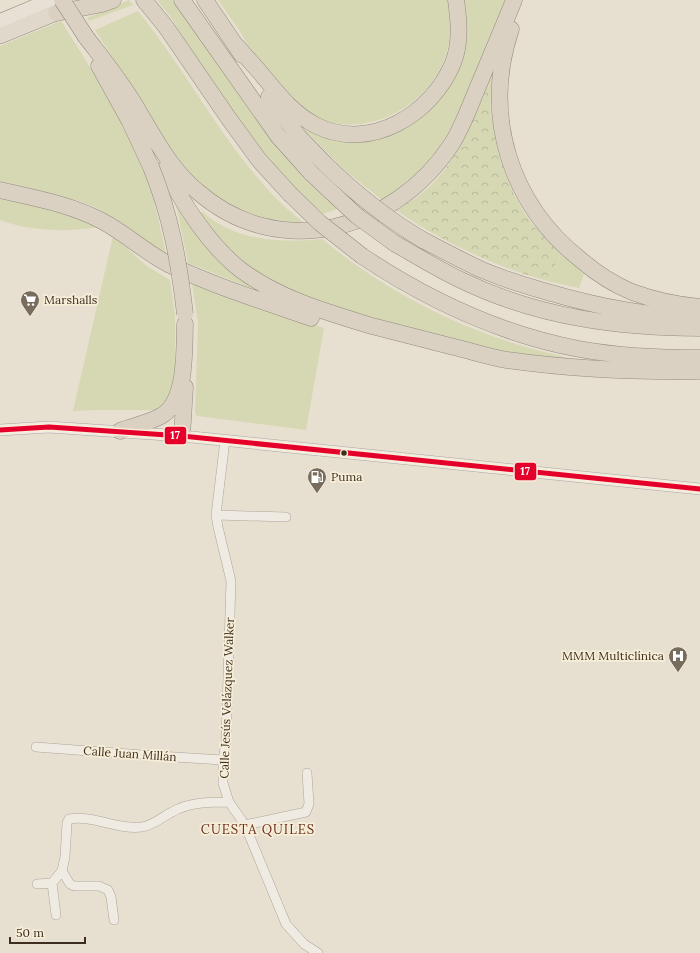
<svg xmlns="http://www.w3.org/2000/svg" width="700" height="953" font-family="Lora,serif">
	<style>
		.grass { fill: #d6d7b3 }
		.forest { fill: url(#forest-crowns) }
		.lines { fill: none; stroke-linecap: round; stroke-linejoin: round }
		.minor-casing { stroke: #ada599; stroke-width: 10 }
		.tertiary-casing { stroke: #ada599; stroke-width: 12 }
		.primary-casing { stroke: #928b80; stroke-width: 15 }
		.trunk-casing { stroke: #928b80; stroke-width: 16 }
		.motorway-casing { stroke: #928b80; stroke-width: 17 }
		.minor { stroke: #efebe3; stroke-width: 9 }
		.tertiary { stroke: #efebe3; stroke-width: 11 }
		.primary { stroke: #e6e1d4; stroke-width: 14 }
		.trunk { stroke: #e0d9cb; stroke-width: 15 }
		.motorway { stroke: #dad1c2; stroke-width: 16 }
		.motorway-bridge-casing { stroke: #928b80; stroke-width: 17; stroke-linecap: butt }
		.motorway-bridge { stroke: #dad1c2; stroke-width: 16 }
		.bus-1-casing { stroke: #f7eed8; stroke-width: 8 }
		.bus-1 { stroke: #e4002b; stroke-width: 5 }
		.bus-dot { fill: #3d2e20; stroke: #f7eed8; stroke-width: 1.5 }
		.labels { text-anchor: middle; stroke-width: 3.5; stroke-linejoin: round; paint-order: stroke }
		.poi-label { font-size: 12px; fill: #3d2e20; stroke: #f7eed8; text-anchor: start }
		.street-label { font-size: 12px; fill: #3d2e20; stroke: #f7eed8 }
		.neighbourhood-label { font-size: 13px; letter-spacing: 1px; fill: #6b2e1e; stroke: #f7eed8 }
		.line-badge { stroke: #f7eed8; stroke-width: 1.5 }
		.badge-label { font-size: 11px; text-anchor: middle; font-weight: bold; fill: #fff }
	</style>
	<defs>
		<pattern id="forest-crowns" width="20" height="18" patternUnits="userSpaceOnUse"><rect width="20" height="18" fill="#d6d7b3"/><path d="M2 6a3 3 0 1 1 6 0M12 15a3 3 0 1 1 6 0" fill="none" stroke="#b9b99a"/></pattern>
	</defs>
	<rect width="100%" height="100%" fill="#e7e0d1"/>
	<path class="grass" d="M129 0 133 5 89 21 87 18Z
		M157 0H172L276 144 306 181 337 209 323 214 290 184 261 152 205 74 173 20Z
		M218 0H449C450 18 452 34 447 51 431 111 353 147 301 109 294 104 288 95 282 89 275 80 267 72 260 64 252 53 246 41 239 30 232 20 225 10 218 0Z
		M463 0H506C495 26 484 52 473 78 464 101 454 124 441 144 427 165 403 187 382 200L342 168 304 129 307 127 334 139 435 102Z
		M138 11C185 69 220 138 271 193 281 204 293 214 305 224L267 219 231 206 218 199 187 174 165 143 95 30Z
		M61 21 100 83 117 112 146 175 152 192 166 253 157 249 99 209 82 202 0 181V46Z
		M170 191 266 294 188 263 177 209Z
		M0 197 67 214 100 227C66 232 33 232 0 220Z
		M203 212C234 241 282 243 322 239 396 300 487 343 581 360L498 352 320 304 261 275 239 258 217 237 201 213Z
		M113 236 148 267 170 280 175 316V376L173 395 157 410H97L73 411Z
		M561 254 584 274 579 288 547 281Z
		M192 284 324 328 306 430 197 416 195 413 198 322Z"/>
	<path class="forest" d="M492 74C494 83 489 99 491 110 495 150 509 196 535 227 543 236 552 245 561 254L547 281C492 265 442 242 396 210 401 206 408 203 414 199 457 170 473 119 492 74Z"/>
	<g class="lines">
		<g class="minor-casing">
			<path id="minor" d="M225 440 216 515 218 527 231 581 226 742 223 760V783L229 802 245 825 286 924 304 944 318 953
				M216 515 286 517
				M36 747 142 755 223 760
				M245 825 306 812 309 804 307 773
				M62 871 70 884 74 886H99L108 890 111 897 114 920
				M37 884 52 883
				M56 915 52 883 62 871 65 857 67 823 69 819C94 815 117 830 142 827 154 825 162 817 172 812 189 802 210 802 229 802"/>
		</g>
		<g class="tertiary-casing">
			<path id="tertiary" d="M0 430 49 427 182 436 700 489"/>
		</g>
		<g class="primary-casing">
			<path id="primary" d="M0 21 50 0"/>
		</g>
		<g class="trunk-casing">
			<path id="trunk" d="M0 36 56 13"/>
		</g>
		<g class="motorway-casing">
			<path id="motorway" d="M144 0 166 27 227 116 259 160 290 194
				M182 0 278 136 312 174
				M205 0 242 55
				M56 13 102 4 113 0
				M511 29C482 116 510 204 581 260 596 273 613 284 632 292 654 300 677 305 700 307
				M86 37C102 58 119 79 133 102 152 133 169 168 197 191 279 263 394 231 451 145 462 128 469 108 477 89 489 60 502 30 514 0
				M238 47C244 55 251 62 258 70 276 91 291 113 317 126 371 152 432 114 453 63 461 43 459 21 456 0
				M99 66 130 122 151 167
				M269 97 299 137 325 164
				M166 168C181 203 211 247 241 270 280 299 326 312 372 326 399 333 426 340 454 347 471 351 489 357 507 360 571 369 635 372 700 371
				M0 190C34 198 70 204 102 221 125 233 145 252 168 264 214 286 263 301 311 318
				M423 240C442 250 461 260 480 269 501 278 522 285 544 291 595 306 647 317 700 317
				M394 243C417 256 439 270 463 281 538 317 618 328 700 328
				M362 256C428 300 500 334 579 349 618 356 660 358 700 358
				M120 431C133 426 148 423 161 416 187 402 184 350 185 324
				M182 436 185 387"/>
		</g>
		<use href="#minor" class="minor"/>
		<use href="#tertiary" class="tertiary"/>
		<use href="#primary" class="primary"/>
		<use href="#trunk" class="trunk"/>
		<use href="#motorway" class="motorway"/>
		<g class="motorway-bridge-casing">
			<path id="motorway-bridge" d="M62 0 86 37
				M325 164C355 193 387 219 423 240
				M151 167C171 216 179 262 185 314
				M312 174 357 216 394 243
				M290 194 320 223 362 256"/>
		</g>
		<use href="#motorway-bridge" class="motorway-bridge"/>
		<g class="bus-1-casing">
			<path id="bus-1" d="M0 430 49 427 182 436 700 489"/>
		</g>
		<use href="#bus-1" class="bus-1"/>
	</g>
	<defs>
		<g id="supermarket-pin" transform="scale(1)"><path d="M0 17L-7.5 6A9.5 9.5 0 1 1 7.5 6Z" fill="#786c5e" stroke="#f7eed8"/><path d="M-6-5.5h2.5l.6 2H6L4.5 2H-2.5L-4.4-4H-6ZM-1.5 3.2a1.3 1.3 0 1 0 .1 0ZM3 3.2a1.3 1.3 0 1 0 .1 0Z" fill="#fff"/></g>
		<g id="fuel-pin" transform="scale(1)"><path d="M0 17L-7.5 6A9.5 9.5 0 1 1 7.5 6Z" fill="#786c5e" stroke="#f7eed8"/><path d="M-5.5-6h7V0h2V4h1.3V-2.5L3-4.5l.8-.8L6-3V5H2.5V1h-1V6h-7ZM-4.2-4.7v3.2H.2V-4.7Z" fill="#fff"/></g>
		<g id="hospital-pin" transform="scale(1)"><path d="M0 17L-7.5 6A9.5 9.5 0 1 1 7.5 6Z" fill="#786c5e" stroke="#f7eed8"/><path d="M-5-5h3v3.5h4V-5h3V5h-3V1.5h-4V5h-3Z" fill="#fff"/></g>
	</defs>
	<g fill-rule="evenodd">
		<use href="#supermarket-pin" x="30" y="300"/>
		<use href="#fuel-pin" x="317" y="477"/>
		<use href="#hospital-pin" x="678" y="656"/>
	</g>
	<circle class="bus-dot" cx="344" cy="453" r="3.5"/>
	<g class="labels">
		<g class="poi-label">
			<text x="44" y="304">Marshalls</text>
			<text x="331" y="481">Puma</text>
			<text x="664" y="660" text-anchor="end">MMM Multiclínica</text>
		</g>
		<g class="street-label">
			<text transform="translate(227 698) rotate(-88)" y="4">Calle Jesús Velázquez Walker</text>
			<text transform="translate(130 754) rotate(4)" y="4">Calle Juan Millán</text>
		</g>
		<g class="neighbourhood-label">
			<text x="258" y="834">CUESTA QUILES</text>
		</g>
	</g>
	<g class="line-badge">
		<rect x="164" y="426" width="23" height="19" rx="4" fill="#e4002b"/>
		<rect x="514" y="462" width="23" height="19" rx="4" fill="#e4002b"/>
	</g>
	<g class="badge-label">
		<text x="175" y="439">17</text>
		<text x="525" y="475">17</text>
	</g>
	<path d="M10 937v6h75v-6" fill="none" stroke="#3d2e20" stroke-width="2"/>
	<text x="16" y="937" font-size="12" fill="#3d2e20" stroke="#f7eed8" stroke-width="3" paint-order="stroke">50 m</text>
</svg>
